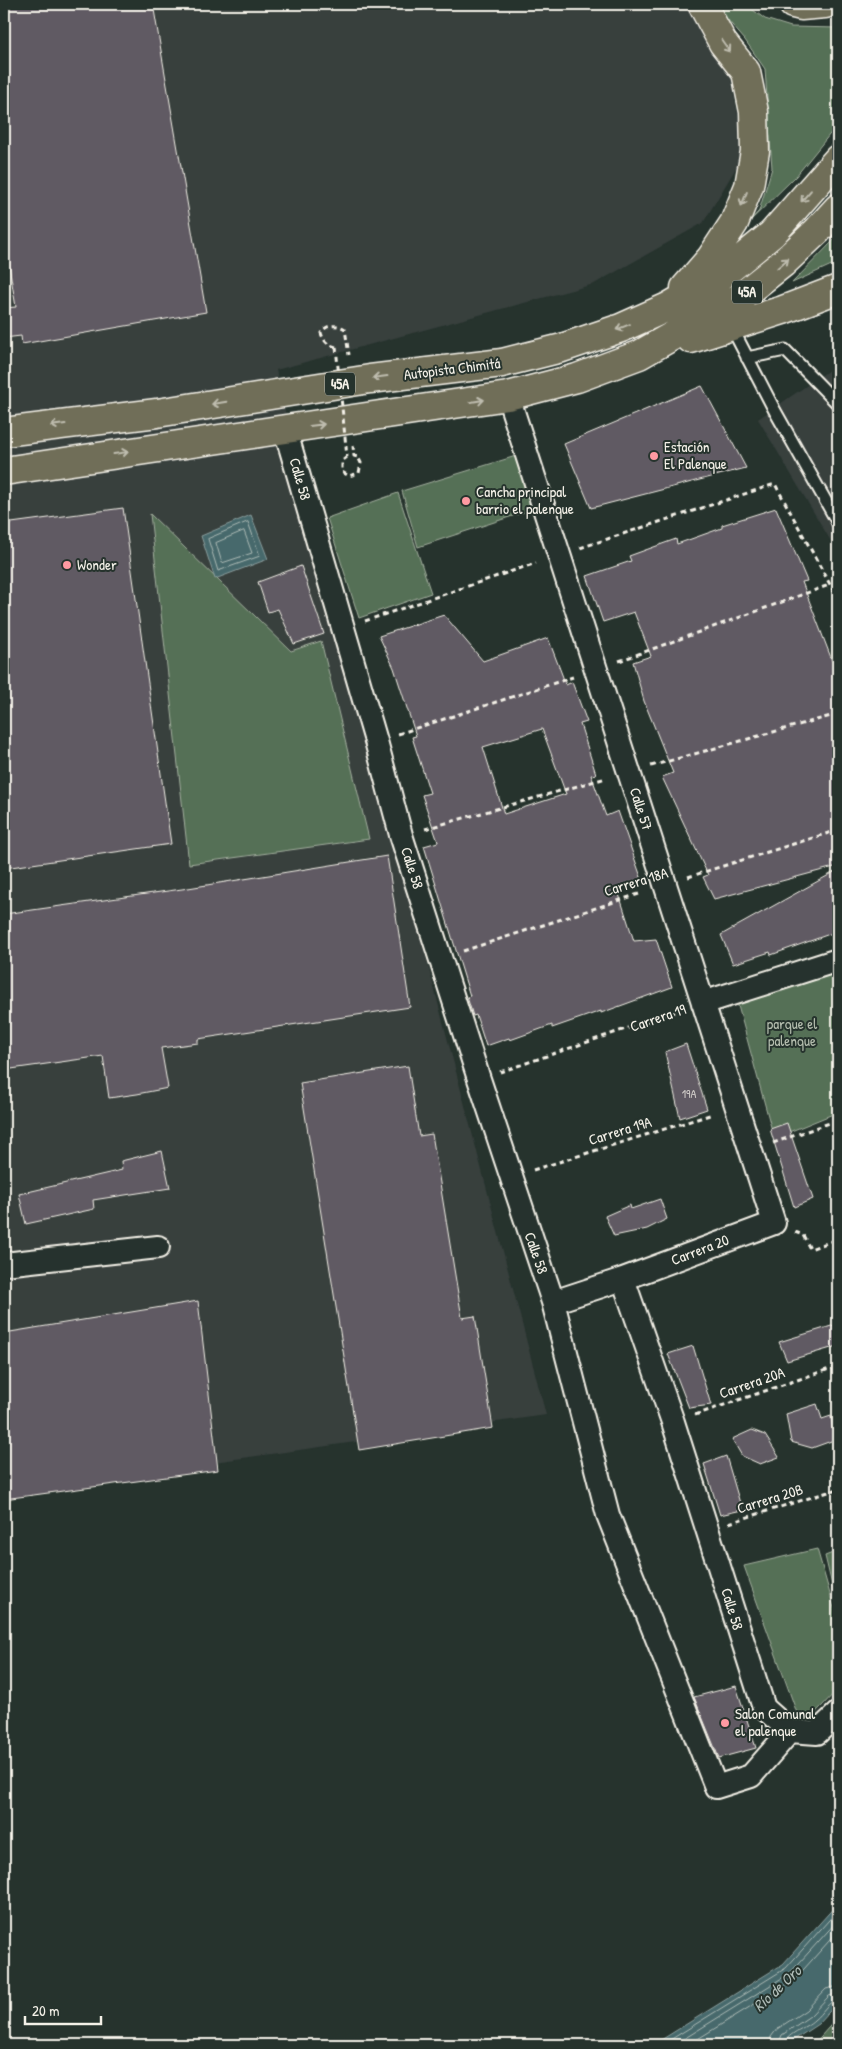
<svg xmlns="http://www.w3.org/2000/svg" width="842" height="2049" font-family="'Patrick Hand',sans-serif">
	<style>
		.built { fill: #373f3d }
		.green { fill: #546f56; stroke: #a4b09f }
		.water { fill: #46696c; stroke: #8c9f9e }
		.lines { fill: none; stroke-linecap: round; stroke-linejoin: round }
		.shore { stroke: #aebbb6; stroke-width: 1 }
		.building { fill: #605a63; stroke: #f4f1e8; fill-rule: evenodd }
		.service-casing { stroke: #f4f1e8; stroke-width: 15 }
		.minor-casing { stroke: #f4f1e8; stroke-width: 26 }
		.trunk-casing { stroke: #f4f1e8; stroke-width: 31 }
		.path { stroke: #f4f1e8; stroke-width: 3; stroke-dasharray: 5 4; stroke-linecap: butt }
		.service { stroke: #26332d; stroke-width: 11 }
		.minor { stroke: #26332d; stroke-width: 22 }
		.trunk { stroke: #706e59; stroke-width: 28 }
		.path-bridge { stroke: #f4f1e8; stroke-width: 3; stroke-dasharray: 5 4; stroke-linecap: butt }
		.oneway { stroke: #bfbdaf }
		.poi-dot { fill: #ff9aa2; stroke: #26332d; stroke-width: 2 }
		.labels { text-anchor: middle; stroke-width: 4; stroke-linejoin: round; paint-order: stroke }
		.number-label { font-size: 12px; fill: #cfcbc7 }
		.shield { fill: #26332d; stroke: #b6b8b0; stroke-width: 1 }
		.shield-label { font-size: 14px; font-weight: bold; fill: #f4f1e8 }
		.street-label { font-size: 15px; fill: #f4f1e8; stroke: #26332d }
		.poi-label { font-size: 15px; fill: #f4f1e8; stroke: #26332d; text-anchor: start }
		.park-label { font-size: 15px; fill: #b4bdae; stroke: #26332d }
		.water-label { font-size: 16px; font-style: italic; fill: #aebbb6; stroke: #26332d }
	</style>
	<rect width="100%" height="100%" fill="#26332d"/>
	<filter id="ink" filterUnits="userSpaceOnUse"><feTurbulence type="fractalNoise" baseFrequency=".02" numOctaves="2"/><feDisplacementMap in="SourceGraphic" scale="10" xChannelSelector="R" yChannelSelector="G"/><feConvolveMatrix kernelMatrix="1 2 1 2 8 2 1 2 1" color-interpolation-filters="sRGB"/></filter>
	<g filter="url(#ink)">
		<path class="built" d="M4 4H690L727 56 745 153 703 223 594 284 276 370 296 461 546 1415 4 1492Z
			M838 364V553L758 419Z"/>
		<path class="green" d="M717 4H745L765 19 791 27 838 28V124L796 176 747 224 759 211 772 168 765 69 745 40 720 11Z
			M838 236V262L792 283 834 240Z
			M516 456 531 510 418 547 402 491Z
			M398 493 431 593 359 618 327 518Z
			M150 514 291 651 321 641 369 839 189 864Z
			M838 973V1112L774 1138 737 1002Z
			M817 1549 836 1615H838V1689L802 1727 744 1566Z
			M838 1551V1606H837L825 1556Z
			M838 2017V2045H813Z"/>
		<path class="water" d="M251 515 268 559 215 579 201 536Z
			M838 1903V2002L818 2024 786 2045H653L783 1964Z"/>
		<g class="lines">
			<path class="shore" d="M248 522 260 556 218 571 208 539Z
				M244 531 252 553 222 563 216 543Z
				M662 2045 786 1968 838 1910
				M674 2045 790 1973 838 1920
				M688 2045 795 1979 838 1931
				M770 2045 771 2037 777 2029 806 2010 826 1989 838 1986
				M778 2045 782 2035 810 2016 829 1996 838 1993
				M784 2045C785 2034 806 2028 814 2020 822 2014 828 2001 838 1999"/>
		</g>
		<path class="building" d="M4 4H153L206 312 22 344 21 336 4 338V308L16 307 4 236Z
			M702 386 746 468 591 508 564 444Z
			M123 508 171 844 4 868V524Z
			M776 508 807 581 802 582 838 676V866L714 899 703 877 708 875 662 777 673 773 644 701 633 662 651 656 634 612 603 622 587 576 631 561 629 556 676 539 677 544 722 528V525Z
			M301 566 324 634 294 644 278 609 268 612 258 582Z
			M444 615 483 661 548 638 566 685 572 682 587 722 580 724 596 774 591 775 606 816 618 811 642 880 617 888 634 941 656 939 672 987 601 1013V1011L552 1028V1025L510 1040 509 1038 486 1046 476 1015 473 1016 467 997 470 996 424 846 438 842 422 795 430 793 412 737 416 736 394 668 379 636ZM542 729 566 794 504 814 483 747Z
			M387 856 410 1007 198 1039V1043L161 1048 168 1088 137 1094 109 1098 103 1056 4 1070V914L182 889Z
			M838 870V931L771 955 770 952 733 964 721 935Z
			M686 1044 707 1109 680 1118 665 1052Z
			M408 1066 419 1136 432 1134 462 1318 475 1316 493 1428 359 1450 300 1083Z
			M787 1123 813 1199 794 1207 770 1129Z
			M162 1151 170 1188 93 1200 94 1209 26 1224 19 1194 122 1170 121 1161Z
			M660 1199 667 1219 647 1229 614 1236 605 1216 630 1205 631 1209Z
			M198 1301 218 1470 4 1499V1333Z
			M838 1324V1346L787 1361 779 1342Z
			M693 1346 711 1405 689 1408 668 1354Z
			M817 1404 822 1419 831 1416 834 1440 812 1448 791 1442 786 1414Z
			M752 1430 765 1435 779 1457 760 1464 742 1456 732 1439Z
			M726 1456 742 1510 720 1515 704 1464Z
			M736 1686 756 1748 719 1758 694 1697Z"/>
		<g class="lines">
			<g class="service-casing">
				<path id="service" d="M731 326 775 411 838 523
					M747 358 785 350 838 404"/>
			</g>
			<g class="minor-casing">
				<path id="minor" d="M508 396 774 1223 623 1279 553 1302
					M285 429 376 741 401 835 479 1079 553 1302 608 1515 716 1787 751 1776 790 1731
					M703 1003 838 960
					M4 1264 158 1247
					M623 1279 673 1422 764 1708 790 1731 817 1733 838 1713"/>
			</g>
			<g class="trunk-casing">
				<path id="trunk" d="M793 4 801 6 825 4
					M685 288 711 258 734 223 749 186 755 151 754 112 746 72 723 43 702 4
					M691 339 783 310 838 289
					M4 432 157 413 370 379 502 363 562 348 621 328 668 307 721 276 772 234 838 159
					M4 471 508 396 577 378 639 355 739 298 783 263 817 231 838 208"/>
			</g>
			<path class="path" d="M336 347C328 345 324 342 321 333 326 324 337 324 345 329L349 355
				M347 457 342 461V472L349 476 359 473 361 463 358 457 354 456 353 446
				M580 548 775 484 838 599
				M365 621 536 563
				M619 661 829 585
				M398 734 573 677
				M651 766 838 714
				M425 829 606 778
				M688 877 838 830
				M463 951 642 893
				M500 1072 681 1010
				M773 1143 838 1120
				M533 1170 713 1114
				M795 1232 803 1235 810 1249 838 1239
				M695 1415 838 1366
				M729 1523 838 1489"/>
			<use href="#service" class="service"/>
			<use href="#minor" class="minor"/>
			<use href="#trunk" class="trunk"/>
			<path class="path-bridge" d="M336 347 347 457"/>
		</g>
		<defs><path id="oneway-shaft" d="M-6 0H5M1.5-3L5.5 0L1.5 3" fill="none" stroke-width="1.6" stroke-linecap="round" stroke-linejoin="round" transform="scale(1.25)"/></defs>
		<g class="oneway">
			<use href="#oneway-shaft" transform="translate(726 46) rotate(55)"/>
			<use href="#oneway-shaft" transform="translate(806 196) rotate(131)"/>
			<use href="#oneway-shaft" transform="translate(744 199) rotate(112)"/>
			<use href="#oneway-shaft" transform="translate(783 263) rotate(-41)"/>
			<use href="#oneway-shaft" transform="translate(623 327) rotate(158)"/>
			<use href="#oneway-shaft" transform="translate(380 377) rotate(173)"/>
			<use href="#oneway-shaft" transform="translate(477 401) rotate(-9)"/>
			<use href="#oneway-shaft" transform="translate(219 403) rotate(171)"/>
			<use href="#oneway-shaft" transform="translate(58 425) rotate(173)"/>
			<use href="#oneway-shaft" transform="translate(317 425) rotate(-7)"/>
			<use href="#oneway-shaft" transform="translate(121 453) rotate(-8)"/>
		</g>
	</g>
	<g class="poi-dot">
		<circle cx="654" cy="456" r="5"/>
		<circle cx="466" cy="501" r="5"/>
		<circle cx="67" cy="565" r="5"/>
		<circle cx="725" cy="1723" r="5"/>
	</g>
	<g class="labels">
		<g class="number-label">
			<text x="689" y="1098">19A</text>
		</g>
		<g class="shield">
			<rect x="732" y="280.5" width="30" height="23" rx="4"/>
			<rect x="325" y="372.5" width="30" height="23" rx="4"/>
		</g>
		<g class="shield-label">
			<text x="747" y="297">45A</text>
			<text x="340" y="389">45A</text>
		</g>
		<g class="street-label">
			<text transform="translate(452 369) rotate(-7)" y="5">Autopista Chimitá</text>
			<text transform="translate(300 479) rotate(74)" y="5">Calle 58</text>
			<text transform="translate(641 809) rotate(72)" y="5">Calle 57</text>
			<text transform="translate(412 868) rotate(72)" y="5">Calle 58</text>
			<text transform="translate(636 882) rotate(-17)" y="5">Carrera 18A</text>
			<text transform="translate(658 1018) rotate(-19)" y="5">Carrera 19</text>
			<text transform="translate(620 1131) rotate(-17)" y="5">Carrera 19A</text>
			<text transform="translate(700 1250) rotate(-21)" y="5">Carrera 20</text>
			<text transform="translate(536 1253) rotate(71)" y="5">Calle 58</text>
			<text transform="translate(752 1383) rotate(-19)" y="5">Carrera 20A</text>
			<text transform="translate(770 1499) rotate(-17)" y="5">Carrera 20B</text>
			<text transform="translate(732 1609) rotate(73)" y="5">Calle 58</text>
		</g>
		<g class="poi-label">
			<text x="664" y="452">Estación<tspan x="664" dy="17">El Palenque</tspan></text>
			<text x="476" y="497">Cancha principal<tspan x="476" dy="17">barrio el palenque</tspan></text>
			<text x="77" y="570">Wonder</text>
			<text x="735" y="1719">Salon Comunal<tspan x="735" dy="17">el palenque</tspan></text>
		</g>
		<g class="park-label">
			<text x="792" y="1029">parque el<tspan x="792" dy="17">palenque</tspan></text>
		</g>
		<g class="water-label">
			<text transform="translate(777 1988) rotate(-43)" y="6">Río de Oro</text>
		</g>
	</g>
	<rect width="842" height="2049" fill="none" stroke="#26332d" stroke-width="20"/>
	<rect x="10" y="10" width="822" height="2029" fill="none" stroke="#f4f1e8" stroke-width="2" filter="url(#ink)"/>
	<path d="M25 2016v8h76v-8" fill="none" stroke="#f4f1e8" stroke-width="2.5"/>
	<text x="32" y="2016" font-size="15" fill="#f4f1e8" stroke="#26332d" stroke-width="4" paint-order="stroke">20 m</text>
</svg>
